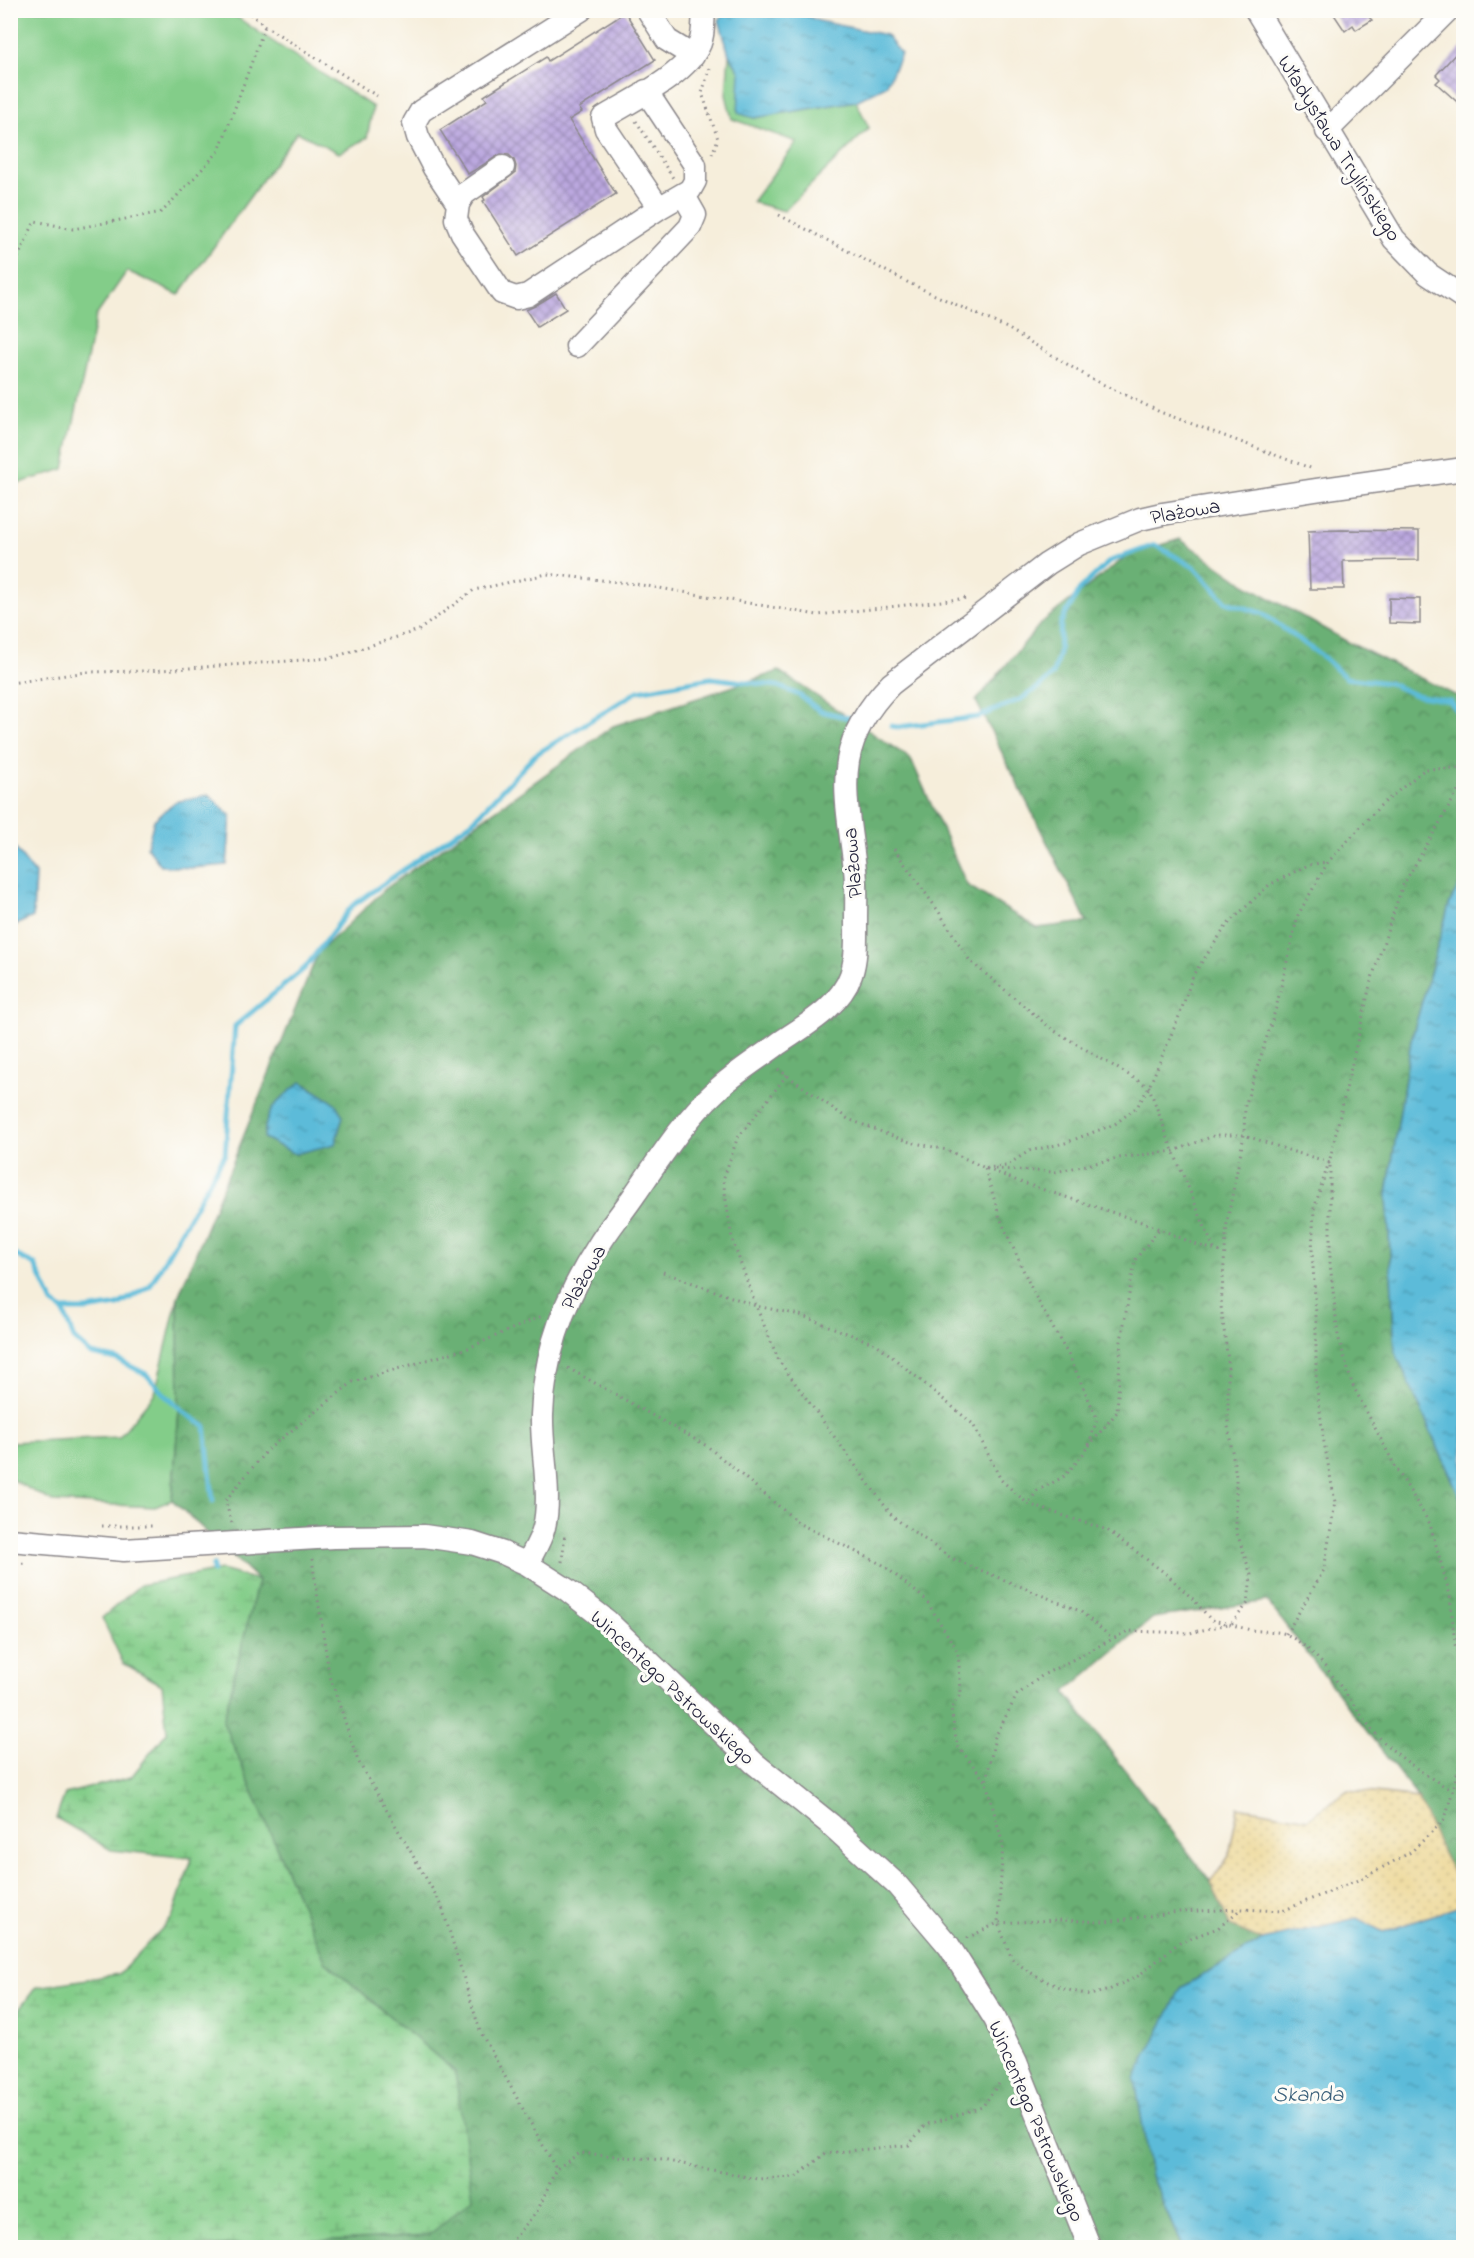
<svg xmlns="http://www.w3.org/2000/svg" width="1474" height="2258" font-family="'Indie Flower',sans-serif">
	<style>
		.grass { fill: #83cd89; stroke: #527862; stroke-width: 1.5 }
		.forest { fill: url(#forest-crowns); stroke: #466958; stroke-width: 1.5 }
		.wetland { fill: url(#wetland-marsh); stroke: #527862; stroke-width: 1.5 }
		.sand { fill: url(#sand-dots); stroke: #887e6c; stroke-width: 1.5 }
		.water { fill: url(#water-ripples); stroke: #3e6e8a; stroke-width: 1.5 }
		.lines { fill: none; stroke-linecap: round; stroke-linejoin: round }
		.stream { stroke: #5bbbd9; stroke-width: 5 }
		.building { fill: url(#building-cross-hatch) }
		.minor-casing { stroke: #8c888b; stroke-width: 25 }
		.path { stroke: #8c888b; stroke-width: 3; stroke-dasharray: 1.5 4.5; stroke-linecap: butt }
		.minor { stroke: #fff; stroke-width: 22 }
		.labels { text-anchor: middle; stroke-width: 6; stroke-linejoin: round; paint-order: stroke }
		.street-label { font-size: 21px; fill: #22223b; stroke: #fdfcf7 }
		.water-label { font-size: 22px; font-style: italic; fill: #395f7a; stroke: #fdfcf7 }
	</style>
	<defs>
		<pattern id="forest-crowns" width="20" height="18" patternUnits="userSpaceOnUse" patternTransform="scale(1.5)"><rect width="20" height="18" fill="#6ab075"/><path d="M2 6a3 3 0 1 1 6 0M12 15a3 3 0 1 1 6 0" fill="none" stroke="#578f61"/></pattern>
		<pattern id="wetland-marsh" width="20" height="14" patternUnits="userSpaceOnUse" patternTransform="scale(1.5)"><rect width="20" height="14" fill="#83cd89"/><path d="M1 5h8M5 5V1M11 12h8M15 12V8" fill="none" stroke="#71b077"/></pattern>
		<pattern id="sand-dots" width="8" height="8" patternUnits="userSpaceOnUse" patternTransform="scale(1.5)"><rect width="8" height="8" fill="#eeda9e"/><path d="M2 2h.1M6 6h.1" fill="none" stroke="#ccbb89" stroke-width="1.8" stroke-linecap="round"/></pattern>
		<pattern id="water-ripples" width="26" height="14" patternUnits="userSpaceOnUse" patternTransform="scale(1.5)"><rect width="26" height="14" fill="#5bbbd9"/><path d="M2 4q2-2 4 0t4 0M15 11q2-2 4 0t4 0" fill="none" stroke="#4b98b1"/></pattern>
		<pattern id="building-cross-hatch" width="8" height="8" patternUnits="userSpaceOnUse" patternTransform="scale(1.5)"><rect width="8" height="8" fill="#bba8df"/><path d="M0 0l8 8M0 8l8-8" fill="none" stroke="#9888b6"/></pattern>
	</defs>
	<rect width="100%" height="100%" fill="#fdfcf7"/>
	<filter id="ink" filterUnits="userSpaceOnUse"><feTurbulence type="fractalNoise" baseFrequency=".0167" numOctaves="2"/><feDisplacementMap in="SourceGraphic" scale="12" xChannelSelector="R" yChannelSelector="G"/><feConvolveMatrix kernelMatrix="1 2 1 2 8 2 1 2 1" color-interpolation-filters="sRGB"/></filter>
	<filter id="wash" filterUnits="userSpaceOnUse"><feTurbulence type="fractalNoise" baseFrequency=".008" numOctaves="4" result="noise"/><feDisplacementMap in="SourceGraphic" scale="24" xChannelSelector="R" yChannelSelector="G"/><feGaussianBlur stdDeviation="1.35" result="paint"/><feColorMatrix in="noise" values="0 0 0 0 0 0 0 0 0 0 0 0 0 0 0 0 0 1.4 0 .05"/><feComposite in="paint" operator="in"/></filter>
	<g filter="url(#wash)">
		<rect width="100%" height="100%" fill="#f6eedb"/>
		<path class="grass" d="M11 10 228 11 263 35 373 107 367 138 339 153 297 132 179 295 127 271 96 316 64 469 11 486Z
			M729 55 740 72 754 118 856 101 869 128 784 211 752 202 797 142 732 119 726 95Z
			M178 1297 179 1411 172 1500 155 1507 53 1502 11 1479V1442L119 1437 155 1393Z"/>
		<path class="forest" d="M1180 539 1245 584 1348 642 1463 699V879L1450 902 1411 1041 1387 1194 1395 1351 1463 1504V1892L1439 1846 1418 1798 1267 1601 1153 1618 1065 1692 1211 1882 1230 1926 1263 1940 1181 1988 1151 2176 1182 2247H203L429 2235 455 2072 325 1961 223 1722 258 1580 172 1500 179 1411 178 1297 318 953 385 889 613 726 779 671 911 759 967 885 1037 928 1087 922 976 701 1041 623 1127 556Z"/>
		<path class="wetland" d="M221 1570 258 1580 223 1722 325 1961 455 2072 473 2198 429 2235 203 2247H11V2020L36 1987 119 1974 172 1918 192 1858 111 1850 56 1818 65 1794 131 1777 167 1732 162 1685 123 1663 102 1618 140 1585Z"/>
		<path class="sand" d="M1348 1790 1418 1798 1439 1846 1463 1892V1905L1383 1932 1357 1918 1263 1940 1230 1926 1211 1882 1229 1856 1238 1807 1308 1819Z"/>
		<path class="water" d="M728 10 796 11 819 21 886 35 901 54 886 86 856 101 754 118 738 113 740 72 729 55 719 20Z
			M209 795 231 816 227 865 192 868 161 866 147 847 154 820 175 802Z
			M11 843 35 874 33 917 11 927Z
			M1463 879V1504L1395 1351 1387 1194 1411 1041 1450 902Z
			M301 1082 335 1103 343 1116 335 1144 295 1154 264 1138C265 1108 279 1100 301 1082Z
			M1463 1905V2247H1182L1151 2176 1135 2079 1181 1988 1263 1940 1357 1918 1383 1932Z"/>
		<g class="lines">
			<path class="stream" d="M891 726 898 727 978 717 1021 699 1039 687 1053 674 1059 653 1061 622 1081 588 1110 561 1155 545 1194 567 1226 602 1262 613 1322 656 1346 678 1389 683 1415 695 1450 701 1464 720
				M10 1252 35 1265 53 1303 63 1310H86L118 1305 150 1286 225 1154 235 1026 305 968 352 906 473 821 535 755 638 691 711 678 778 686 799 695 820 711 858 720
				M63 1310 74 1339 91 1354 116 1359 146 1374 167 1397 188 1415 205 1426 213 1501
				M213 1565V1571"/>
		</g>
		<g id="blocks">
			<path class="building" d="M1331 10H1376L1368 16 1372 20 1356 30 1353 25 1345 31Z
				M625 12 655 60 579 108 582 112 569 120 616 194 518 256 483 201 485 200 483 197 515 173 516 166 514 160 509 155 501 154 468 174 440 130 487 100 484 96 546 57 548 61Z
				M1464 45V108L1436 83 1440 79 1436 75Z
				M556 293 566 309 537 327 526 310 535 306Z
				M1342 530 1419 531V560L1343 561 1344 589H1310L1308 531Z
				M1389 598 1420 599V624L1389 623Z"/>
		</g>
	</g>
	<g filter="url(#ink)">
		<use href="#blocks" fill-opacity="0" stroke="#8c888b" stroke-width="1.5"/>
		<g class="lines">
			<g class="minor-casing">
				<path id="minor" d="M648 10 667 40 693 56
					M1256 10 1394 239 1428 274 1464 298
					M1327 131 1448 10
					M503 167 464 194 458 204 456 219 462 233 502 293 516 298 528 295 659 208 690 190 695 181V165L646 91
					M458 204 434 168 418 137 414 123 421 111 581 10
					M659 208 606 129 603 118C632 100 687 75 700 43 704 33 703 20 704 10
					M577 346 690 227 695 215 683 194
					M10 1540 124 1550 333 1537 424 1536 472 1543 503 1553 527 1564 566 1589 607 1621 754 1763 830 1824 897 1885 949 1946 995 2019 1016 2062 1090 2248
					M527 1564C533 1552 541 1540 544 1527 552 1495 541 1450 542 1415 544 1355 564 1299 597 1248 608 1229 623 1212 635 1194 660 1158 684 1120 717 1090 735 1073 758 1059 778 1044 804 1026 840 1007 851 975 857 957 856 938 856 920 856 903 857 885 855 869 846 792 830 746 891 684L1047 564 1079 544 1140 519 1162 514 1322 489 1464 469"/>
			</g>
			<path class="path" d="M246 10 265 26 377 96
				M710 68 702 93 718 139 712 154
				M636 121 673 178
				M779 215 909 283 1007 328 1090 378 1160 412 1313 469
				M10 274 35 221 73 229 162 212 219 151 265 26
				M10 683 87 672 147 671 331 658 419 630 474 590 547 574 636 584 818 615 968 598
				M1464 768 1425 769 1380 806 1328 862 1298 915 1276 1008 1245 1106 1244 1135 1227 1222 1221 1306 1228 1361V1426L1236 1476V1530L1251 1575 1248 1603 1232 1623 1190 1633 1128 1631 1043 1675 1017 1695 995 1737 986 1782 1003 1845 998 1923 1012 1959 1028 1971 1048 1982 1068 1990 1090 1995 1109 1990 1138 1976 1180 1942 1218 1928 1241 1909 1282 1911 1363 1878 1411 1852 1445 1819 1464 1748
				M1464 781 1402 887 1371 981 1329 1163 1330 1162V1263L1338 1336 1352 1384 1396 1468 1430 1524 1450 1595 1455 1644 1464 1676
				M894 849 939 912 970 961 1053 1030 1149 1087 1169 1141 1214 1249
				M778 1069 848 1119 906 1141 947 1150 985 1168 1020 1182 1148 1224 1195 1244 1224 1253
				M787 1075 737 1139 723 1180 732 1239 756 1306 779 1361 893 1517 951 1558 1080 1611 1113 1639
				M986 1168 1006 1166 1029 1151 1065 1143 1115 1124 1137 1107 1149 1087 1180 1014 1193 975 1227 925 1269 885 1308 865 1327 862
				M985 1169 1000 1218 1034 1294 1070 1358 1097 1418 1088 1448 1065 1476 1037 1491 1028 1504
				M995 1169 1055 1172 1118 1158 1174 1151 1216 1135H1244L1294 1152 1330 1162
				M663 1272 756 1306 800 1315 878 1345 973 1424 1001 1480 1028 1504 1107 1530 1165 1573 1194 1600 1211 1620C1225 1622 1238 1627 1251 1630 1262 1632 1278 1630 1288 1635 1323 1654 1346 1696 1370 1727 1392 1754 1423 1774 1453 1791
				M568 1368 707 1446 800 1524 883 1565 926 1600 958 1652 961 1693 951 1709 957 1745 986 1782
				M1089 1446 1117 1412 1121 1341 1135 1260 1159 1229
				M232 1523 225 1501 267 1450 353 1382 468 1348 542 1316
				M102 1526H155
				M312 1559 329 1673 358 1761 441 1904 480 2031 556 2169
				M562 1562 565 1533
				M10 1564 27 1563
				M1286 1634 1324 1570 1335 1502 1324 1442 1316 1381V1313L1312 1251 1314 1209 1328 1165
				M967 1938 998 1923 1059 1920 1105 1922 1179 1912 1239 1909
				M506 2248 538 2210 556 2169 580 2153 663 2160 757 2179 796 2177 826 2153 909 2145 925 2125 982 2107 1001 2081"/>
			<use href="#minor" class="minor"/>
		</g>
	</g>
	<g class="labels">
		<g class="street-label">
			<text transform="translate(1340 148) rotate(58)" y="7">Władysława Trylińskiego</text>
			<text transform="translate(1185 511) rotate(-10)" y="7">Plażowa</text>
			<text transform="translate(852 863) rotate(-95)" y="7">Plażowa</text>
			<text transform="translate(583 1277) rotate(-61)" y="7">Plażowa</text>
			<text transform="translate(673 1687) rotate(43)" y="7">Wincentego Pstrowskiego</text>
			<text transform="translate(1037 2121) rotate(67)" y="7">Wincentego Pstrowskiego</text>
		</g>
		<g class="water-label">
			<text x="1308" y="2101">Skanda</text>
		</g>
	</g>
	<rect width="1474" height="2258" fill="none" stroke="#fdfcf7" stroke-width="36"/>
</svg>
